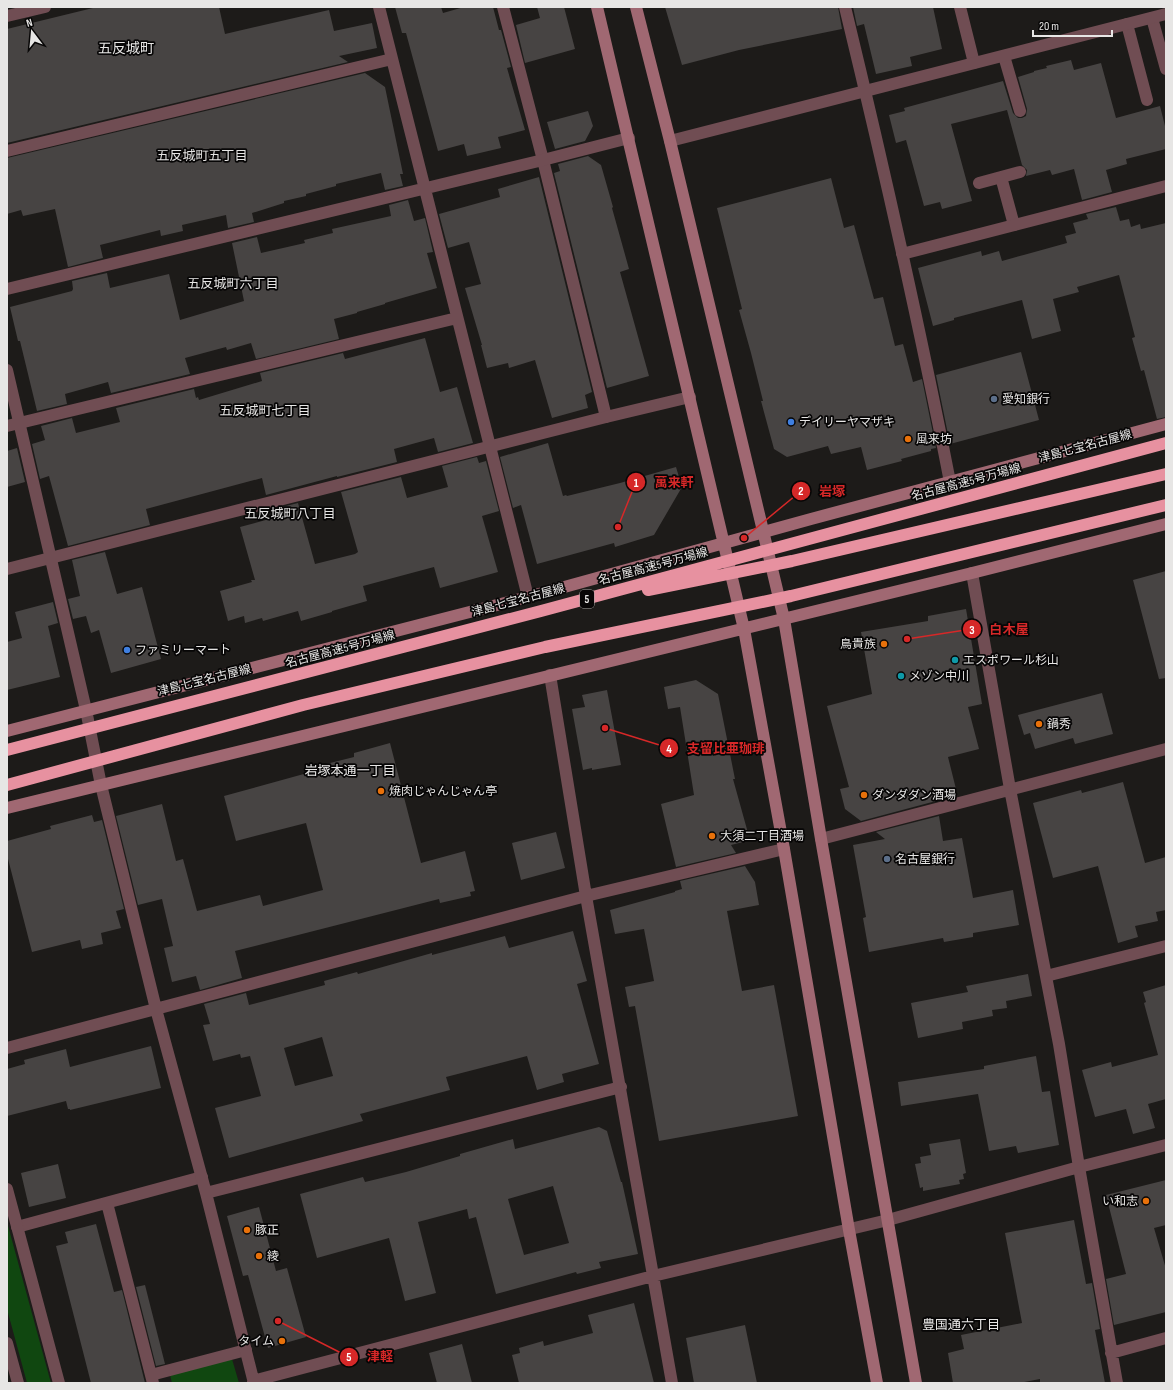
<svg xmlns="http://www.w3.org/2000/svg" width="1173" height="1390" font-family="'Sofia Sans Condensed','Noto Sans JP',sans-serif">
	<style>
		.green { fill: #104710 }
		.building { fill: #474443; fill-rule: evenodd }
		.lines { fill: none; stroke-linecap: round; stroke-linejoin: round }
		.lane { stroke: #704d53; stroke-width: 12 }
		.street { stroke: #704d53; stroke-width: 12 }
		.secondary { stroke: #a06872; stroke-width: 12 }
		.highway-bridge { stroke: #e791a0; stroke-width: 12 }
		.service-dot { fill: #5c6f8a; stroke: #070606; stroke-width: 1.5 }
		.shop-dot { fill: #3f7fe0; stroke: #070606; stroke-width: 1.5 }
		.food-dot { fill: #e8710a; stroke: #070606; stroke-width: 1.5 }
		.culture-dot { fill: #0f9aa8; stroke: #070606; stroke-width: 1.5 }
		.labels { text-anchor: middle; stroke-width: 3.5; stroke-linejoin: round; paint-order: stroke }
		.shield { fill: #070606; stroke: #a4a3a2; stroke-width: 1 }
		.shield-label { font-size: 11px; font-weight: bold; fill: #e7e6e5 }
		.poi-label { font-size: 12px; fill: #e7e6e5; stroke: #070606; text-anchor: start }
		.street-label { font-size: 12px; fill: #e7e6e5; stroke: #070606 }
		.neighbourhood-label { font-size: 13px; fill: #e7e6e5; stroke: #070606 }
		.quarter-label { font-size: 14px; fill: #e7e6e5; stroke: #070606 }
		.leader { fill: none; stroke: #d62828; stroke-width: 1.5 }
		.callout-dot { fill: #d62828; stroke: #070606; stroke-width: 1.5 }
		.mark-label { font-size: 12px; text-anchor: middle; font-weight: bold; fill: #fff }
		.callout-label { font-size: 13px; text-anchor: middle; font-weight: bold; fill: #d62828; stroke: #070606; stroke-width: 3.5; stroke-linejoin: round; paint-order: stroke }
	</style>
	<rect width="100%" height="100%" fill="#1d1b19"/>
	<path class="green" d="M7 1222 51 1383H27L7 1309Z
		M232 1359 239 1383H172L170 1375Z"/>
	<path class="building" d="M97 7H219L225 34 329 10 334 31 372 23 377 48 339 56 348 62 7 143V29Z
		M395 7H441L443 13 464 7H493L499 30H501L511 67 507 68 525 130 498 137 501 148 467 156 464 144 438 151 406 33H402Z
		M537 7H564L575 49 525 63 516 25 540 18Z
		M665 7H838L842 29 739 50 682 65Z
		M853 7H933L942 49 910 57 912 66 876 74 864 24 857 26Z
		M1071 60 1074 70 1101 63 1116 118 1160 106 1166 130V149L1126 159 1127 164 1106 170 1112 192 1082 200 1074 169 1052 175 1050 170 1026 176 1027 170 1022 165 1007 110 951 124 972 201 942 209 940 202 924 206 906 140 896 143 889 115 905 111 904 108 1003 81 1013 113 1018 118H1022L1026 116 1027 109 1018 77 1034 72V71L1047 68 1046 66Z
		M365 73 385 87 403 174H400L403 186 385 190 381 173 336 184V186L306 194V196L284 201V203L252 213 254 222 228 228 226 215 182 225 183 231 161 236 160 230 100 245 103 258 68 267 55 209 23 216 21 210 7 214V158Z
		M588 111 593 126 585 141 555 149 547 122Z
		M588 156 601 165 613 207 612 208 629 269 620 272 649 376 607 388 554 173 560 171 558 164Z
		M539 177 592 392 585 395 588 408 552 418 535 360 509 368 508 363 487 368 481 345H482L465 288 481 284 469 242 448 248 439 214 500 197 498 189Z
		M831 178 844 228 854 225 874 299 883 297 895 346 903 344 913 382 922 379 936 448 931 449V451L901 459 902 461 867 470 861 447 831 454 828 446 787 457 774 449 761 401H763L751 353 739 310 742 309 717 208Z
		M408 200 414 221 425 218 433 252 427 253 437 288 385 303V304L357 312V313L334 319 339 339 256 359 251 343 227 350 226 347 185 358 190 374 111 393 108 382 65 394 67 404 37 411 20 341H18L10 307 72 291 73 289 72 281 107 273 110 288 169 274 180 320 244 301 232 243 257 237 261 253 305 243 304 240 333 233 332 229 391 216 389 205Z
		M1116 207 1120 221 1129 219 1131 227 1140 224 1141 229 1166 223V417L1157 419 1144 370 1141 371 1132 338 1135 337 1119 275 1077 287 1079 292 1053 299 1061 331 1032 339 1022 300 954 318V320L933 326 918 268 981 251 982 256 999 251 1002 261 1067 243 1065 236 1076 233 1073 223 1088 219 1086 214Z
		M425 338 440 392 457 387 473 443 438 452 434 438 394 449 397 462 337 477V476L266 495 262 478 146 509 150 525 68 546 49 476 40 479 32 444 45 440 41 426 72 418 76 433 120 422 116 408 194 389 196 398 198 397 199 400 262 381 260 373 343 353 345 359Z
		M1021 352 1039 420 950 444 936 375Z
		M548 443 563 496 566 495 567 496 620 483 676 467 682 487 654 535 615 547 614 543 537 564 521 505 513 508 500 457Z
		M17 448 25 482 7 487V451Z
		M477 457 479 463 486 461 499 511 482 516 498 572 440 588 434 567 363 586 367 601 332 611V612L301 621 298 611 263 621 262 618 245 623 244 616 228 621 220 591 252 582 251 580H255L240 527 273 518 270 510 298 503 315 564 355 554 358 552 341 492 401 477 407 498 448 487 442 466Z
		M105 552 117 594 142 587 161 659 111 673 99 630 91 633 86 616 73 619 68 599 80 596 72 560Z
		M1166 571V678L1159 679 1133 580Z
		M53 602 58 623 48 626 60 677 7 690V642L22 638 15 612Z
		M966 609 982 704 968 707 979 749 948 757 956 789 934 794 936 801 861 821 845 809 840 789 849 787 827 706 872 694 861 632 928 621V616Z
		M696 680 718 694 735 779H733L748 833 741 835 743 842 731 845 736 853 676 867 661 804 694 795 680 707 668 709 664 687Z
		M607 690 621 765 592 770V768L583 770 572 709 585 707 582 695Z
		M1102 693 1113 734 1075 744 1073 738 1035 749 1030 733 1024 735 1018 715Z
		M390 743 421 863 465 851 475 891 470 892 471 896 440 903 439 899 235 951 242 978 200 990 196 976 172 982 164 948 173 946 162 899 138 905 116 816 162 804 176 861 183 859 197 911 260 895 263 906 323 890 306 823 236 841 224 796 311 772 310 768 354 757V753Z
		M1123 782 1145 863 1166 857V910L1156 912 1158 921 1135 926 1138 937 1118 943 1098 866 1053 878 1033 803 1081 790 1082 793Z
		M92 815 94 822 102 820 124 909 116 911 121 928 101 933 103 944 82 949 80 940 32 952 7 855V841L51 829 50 826Z
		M939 816 943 841 962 838 973 898 1013 890 1019 925 973 933V937L944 942 943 938 869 952 863 918 866 917 853 845 885 839 876 832Z
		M556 832 565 868 521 880 512 843Z
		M745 866 755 882 759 905 727 911 742 991 774 985 798 1116 659 1141 635 1006 629 1007 625 987 654 981 644 929 615 934 610 910 675 892V891L682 889 680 881Z
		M573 931 587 981 577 984 599 1064 562 1074 564 1082 537 1090 527 1056 446 1077 450 1090 360 1114 363 1121 229 1158 215 1108 261 1096 250 1056 241 1058 240 1054 213 1061 203 1025 210 1024 204 1004 246 993 249 1005 325 985 324 981 357 972 358 974 432 953V955L505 936 509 948ZM322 1037 333 1076 295 1086 284 1048Z
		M1028 974 1032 996 1006 1001 1007 1008 992 1010 993 1016 962 1022 963 1029 918 1038 911 1003 968 992 966 986Z
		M1166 985V1099L1148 1104 1155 1128 1133 1134 1126 1109 1095 1117 1082 1070 1111 1062 1112 1067 1158 1055 1144 1003 1146 1002 1143 992Z
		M151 1046 161 1088 70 1110V1109H68L66 1101 7 1116V1069L25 1064 24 1060 66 1049 70 1067Z
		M1036 1056 1042 1092 1050 1091 1059 1145 1018 1153 1016 1146 989 1151 978 1094 901 1106 898 1082 984 1069V1066Z
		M599 1127 607 1131 621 1182H622L638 1254 599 1262 601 1268 577 1274 576 1272 496 1294 476 1217 469 1219 467 1209 418 1222 436 1293 405 1301 389 1238 317 1258 300 1194 363 1177 365 1182 406 1172 460 1156V1154L513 1139 515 1149ZM553 1186 569 1243 524 1255 508 1199Z
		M960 1139 966 1173 963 1174 964 1179 959 1180 960 1184 923 1191V1187L920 1188 915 1164 921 1163 920 1157 931 1155 929 1144Z
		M58 1164 66 1198 29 1207 21 1173Z
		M1166 1180V1225L1154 1228 1166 1269V1312L1114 1325 1106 1279 1126 1274 1106 1195Z
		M259 1207 276 1271 287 1268 306 1337 268 1348 248 1275 243 1276 227 1216Z
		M1074 1220 1086 1284 1092 1283 1100 1329 1095 1330 1105 1383H1040V1379L1019 1383H953L948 1353 964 1349 961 1335 1022 1323 1005 1233Z
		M96 1224 114 1292 122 1290 145 1383H91L56 1246 68 1243 65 1232Z
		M145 1285 165 1364 156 1366 136 1287Z
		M634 1303 654 1383H519L512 1355 520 1353 519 1348 543 1341 544 1346 593 1333 588 1315Z
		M745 1325 757 1383H694L686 1338Z
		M462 1344 472 1383H437L429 1353Z"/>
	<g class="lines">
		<path class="lane" d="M503 7 543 160 606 417
			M960 7 974 63
			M1152 18 1166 69
			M1127 24 1147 100
			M1004 56 1020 111
			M1001 177 1014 225
			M979 183 1020 172
			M107 1203 153 1383
			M17 1227 202 1177
			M151 1375 246 1350"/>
		<path class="street" d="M379 7 528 597
			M845 7C883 164 919 323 950 482
			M7 16 45 7
			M670 141 1166 14
			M7 151 392 59
			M902 254 1166 186
			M7 289 543 160 629 138
			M7 370 86 710 101 785 156 1009 206 1193 254 1383
			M7 426 457 318
			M7 569 606 417 690 397
			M972 573 1010 789 1059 1044 1079 1167 1117 1383
			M550 675 586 896 672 1383
			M821 839 1166 749
			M1046 976 1166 946
			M7 1048 586 896 784 849
			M7 1189 59 1383
			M206 1193 621 1087
			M7 1343 18 1383
			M1111 1353 1166 1338
			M253 1381 653 1276 888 1220 1079 1167 1166 1145"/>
		<path class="secondary" d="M597 7 744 629 784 849 849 1230 877 1383
			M636 7 670 141 784 619 821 839 916 1383
			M7 731 528 597 811 519 1166 424
			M7 808 972 573 1166 524"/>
		<path class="highway-bridge" d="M648 590 792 561 1166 474
			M7 750 541 611 1166 443
			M7 785 303 705 545 647 791 596 1166 505"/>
	</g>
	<g class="service-dot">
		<circle cx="994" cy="399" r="4"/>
		<circle cx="887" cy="859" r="4"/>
	</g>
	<g class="shop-dot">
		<circle cx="791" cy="422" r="4"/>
		<circle cx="127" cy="650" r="4"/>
	</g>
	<g class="food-dot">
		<circle cx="908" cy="439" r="4"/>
		<circle cx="884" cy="644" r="4"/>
		<circle cx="1039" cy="724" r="4"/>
		<circle cx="381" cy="791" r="4"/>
		<circle cx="864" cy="795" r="4"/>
		<circle cx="712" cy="836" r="4"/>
		<circle cx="1146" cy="1201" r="4"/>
		<circle cx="247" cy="1230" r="4"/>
		<circle cx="259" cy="1256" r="4"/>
		<circle cx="282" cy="1341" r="4"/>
	</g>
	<g class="culture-dot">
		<circle cx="955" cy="660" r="4"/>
		<circle cx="901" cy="676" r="4"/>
	</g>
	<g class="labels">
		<rect class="shield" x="580" y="590" width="14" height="18" rx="3"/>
		<g class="shield-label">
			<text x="587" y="603">5</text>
		</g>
		<g class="poi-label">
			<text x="1002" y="403">愛知銀行</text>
			<text x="799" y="426">デイリーヤマザキ</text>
			<text x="916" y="443">風来坊</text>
			<text x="876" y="648" text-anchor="end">鳥貴族</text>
			<text x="135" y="654">ファミリーマート</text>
			<text x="963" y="664">エスポワール杉山</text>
			<text x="909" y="680">メゾン中川</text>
			<text x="1047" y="728">鍋秀</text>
			<text x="389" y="795">焼肉じゃんじゃん亭</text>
			<text x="872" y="799">ダンダダン酒場</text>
			<text x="720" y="840">大須二丁目酒場</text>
			<text x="895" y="863">名古屋銀行</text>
			<text x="1138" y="1205" text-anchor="end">い和志</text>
			<text x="255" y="1234">豚正</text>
			<text x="267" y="1260">綾</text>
			<text x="274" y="1345" text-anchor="end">タイム</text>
		</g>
		<g class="street-label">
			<text transform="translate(1085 446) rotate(-15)" y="4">津島七宝名古屋線</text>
			<text transform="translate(966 482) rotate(-15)" y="4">名古屋高速5号万場線</text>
			<text transform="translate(653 566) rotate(-15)" y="4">名古屋高速5号万場線</text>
			<text transform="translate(518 600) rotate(-15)" y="4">津島七宝名古屋線</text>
			<text transform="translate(340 649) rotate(-15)" y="4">名古屋高速5号万場線</text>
			<text transform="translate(204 680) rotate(-14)" y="4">津島七宝名古屋線</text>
		</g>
		<g class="neighbourhood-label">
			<text x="202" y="160">五反城町五丁目</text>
			<text x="233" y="288">五反城町六丁目</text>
			<text x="265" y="415">五反城町七丁目</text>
			<text x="290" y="518">五反城町八丁目</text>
			<text x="350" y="775">岩塚本通一丁目</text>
			<text x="961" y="1329">豊国通六丁目</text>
		</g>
		<g class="quarter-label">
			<text x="126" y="53">五反城町</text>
		</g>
	</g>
	<path class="leader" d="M618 527L636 482M744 538L801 491M907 639L972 629M605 728L669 748M278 1321L349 1357"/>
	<g class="callout-dot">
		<circle cx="618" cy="527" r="4"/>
		<circle cx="744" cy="538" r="4"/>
		<circle cx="907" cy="639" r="4"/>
		<circle cx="605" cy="728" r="4"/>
		<circle cx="278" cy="1321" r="4"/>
		<circle cx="636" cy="482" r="10"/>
		<circle cx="801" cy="491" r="10"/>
		<circle cx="972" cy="629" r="10"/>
		<circle cx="669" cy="748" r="10"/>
		<circle cx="349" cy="1357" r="10"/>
	</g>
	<g class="mark-label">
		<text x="636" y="487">1</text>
		<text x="801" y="495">2</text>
		<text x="972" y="634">3</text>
		<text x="669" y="753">4</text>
		<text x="349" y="1361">5</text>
	</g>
	<g class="callout-label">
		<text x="674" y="487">萬来軒</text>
		<text x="832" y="496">岩塚</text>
		<text x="1009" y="634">白木屋</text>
		<text x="726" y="753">支留比亜珈琲</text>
		<text x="380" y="1361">津軽</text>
	</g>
	<rect width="1173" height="1390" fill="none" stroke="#e7e6e5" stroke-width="16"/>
	<g transform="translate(32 32) rotate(344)" stroke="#070606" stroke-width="3" paint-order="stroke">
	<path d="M0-3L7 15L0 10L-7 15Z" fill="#e7e6e5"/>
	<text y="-6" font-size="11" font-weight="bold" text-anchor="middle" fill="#e7e6e5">N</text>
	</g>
	<path d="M1033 30v6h79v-6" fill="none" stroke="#e7e6e5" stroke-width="2"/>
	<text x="1039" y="30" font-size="12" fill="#e7e6e5" stroke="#070606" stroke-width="3" paint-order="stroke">20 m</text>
</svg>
